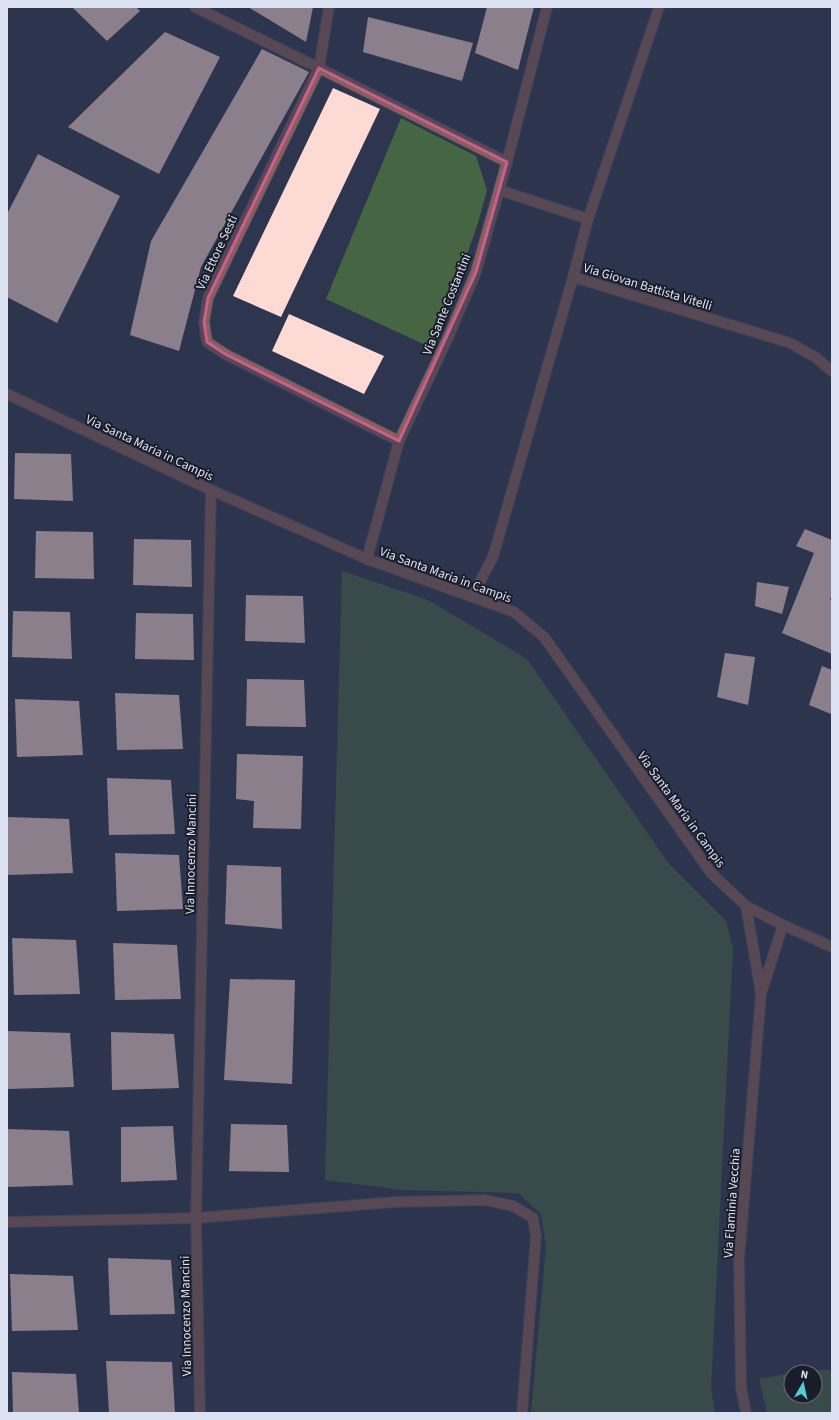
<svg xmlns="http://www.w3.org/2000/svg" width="839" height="1420" font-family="'Source Sans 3',sans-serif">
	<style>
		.green { fill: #466543 }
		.building { fill: #fddad4 }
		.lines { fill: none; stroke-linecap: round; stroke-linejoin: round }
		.service-casing { stroke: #4a5168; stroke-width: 12 }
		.minor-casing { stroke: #4a5168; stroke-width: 12 }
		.service { stroke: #8a5f5b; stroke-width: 10 }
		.minor { stroke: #8a5f5b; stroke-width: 10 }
		.marked { fill: none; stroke: #cb5e90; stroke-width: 3; stroke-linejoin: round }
		.labels { text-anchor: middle; stroke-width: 4; stroke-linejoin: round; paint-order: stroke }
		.street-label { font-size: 13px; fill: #dce1f2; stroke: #1a1d29 }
	</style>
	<rect width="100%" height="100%" fill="#2e354e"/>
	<path class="green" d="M401 118 476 156 487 190 478 223 434 349 326 299Z
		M342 571 428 600 527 659 669 864 726 921 733 949 711 1388 715 1413H531L546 1247 541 1214 518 1193 403 1190 325 1180Z
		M807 1370H832V1413H767L759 1379 791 1373V1396H815V1372H799Z"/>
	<path class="building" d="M72 7H136L140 11 107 41Z
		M248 7H313L306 42Z
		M487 7H534L518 70 475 53Z
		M368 17 473 43 462 81 363 52Z
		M165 32 220 57 159 174 68 127Z
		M262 49 309 72 201 267 179 351 130 335 151 241Z
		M333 88 380 109 281 317 233 296Z
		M38 154 120 196 57 323 7 297V214Z
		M289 314 384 356 364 394 272 351Z
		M15 453 71 454 73 501 14 499Z
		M805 529 832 540V595L830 599 832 601V654L782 633 814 553 796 546Z
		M36 531 93 532 94 579 35 578Z
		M134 539 191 540 192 587 133 585Z
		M757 582 789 587 782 614 755 606Z
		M246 595 303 596 305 643 245 641Z
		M13 611 70 612 72 659 12 657Z
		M136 613 193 614 194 660 135 659Z
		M725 653 755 657 748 705 717 697Z
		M822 666 832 670 831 714 809 705Z
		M247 679 304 680 306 727 246 726Z
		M115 693 179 695 183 749 117 750Z
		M15 699 79 701 83 755 17 757Z
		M237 754 303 756 301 829 253 828 254 801 236 799Z
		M107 778 171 780 175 834 109 835Z
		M7 817 69 819 73 873 7 875Z
		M115 853 179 855 183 909 117 911Z
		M227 865 281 867 282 929 225 924Z
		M12 938 76 940 80 994 14 995Z
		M113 943 177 945 181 999 115 1000Z
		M230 979 295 980 292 1084 224 1080Z
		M7 1031 70 1033 74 1087 8 1089Z
		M111 1032 174 1034 179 1088 112 1090Z
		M231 1124 287 1125 289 1172 229 1171Z
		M173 1126 177 1180 121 1182V1127Z
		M7 1129 69 1131 73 1185 7 1187Z
		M108 1258 171 1260 175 1314 110 1315Z
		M10 1274 73 1276 78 1330 12 1331Z
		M106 1361 172 1362 175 1413H109Z
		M12 1372 76 1374 79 1413H13Z"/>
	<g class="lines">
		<g class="service-casing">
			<path id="service" d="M588 219 659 7
				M472 597 493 557 573 277
				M196 1218 395 1202 485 1200 513 1206 533 1218 536 1236 522 1413"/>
		</g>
		<g class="minor-casing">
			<path id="minor" d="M195 7 319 68 208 298 204 322 207 342 225 354 399 441
				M329 7 319 68 507 162
				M499 190 588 219 573 277 790 343 815 357 832 371
				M7 394 211 490 367 559 514 612 544 637 711 873 746 906 783 925 832 947
				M367 559 399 441 448 338 476 272 507 162 547 7
				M746 906 761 993
				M7 1222 196 1218
				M200 1413 196 1218 211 490
				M746 1413 741 1387 739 1260 761 994 783 925"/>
		</g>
		<use href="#service" class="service"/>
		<use href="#minor" class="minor"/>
	</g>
	<path d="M0 0H839V1420H0ZM319 68 507 162 476 272 399 441 225 354 207 342 204 322 208 298Z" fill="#2e354e" fill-opacity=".55" fill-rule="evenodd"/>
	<path class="marked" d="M319 68 507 162 476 272 399 441 225 354 207 342 204 322 208 298Z"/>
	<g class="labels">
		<g class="street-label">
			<text transform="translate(216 252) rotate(-65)" y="5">Via Ettore Sesti</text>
			<text transform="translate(648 286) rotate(17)" y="5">Via Giovan Battista Vitelli</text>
			<text transform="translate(446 304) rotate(-68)" y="5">Via Sante Costantini</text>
			<text transform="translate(150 447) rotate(25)" y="5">Via Santa Maria in Campis</text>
			<text transform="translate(446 574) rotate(20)" y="5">Via Santa Maria in Campis</text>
			<text transform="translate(682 809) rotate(54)" y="5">Via Santa Maria in Campis</text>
			<text transform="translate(190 854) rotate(-89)" y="5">Via Innocenzo Mancini</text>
			<text transform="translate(731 1203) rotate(-86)" y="5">Via Flaminia Vecchia</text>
			<text transform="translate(185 1316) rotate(-91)" y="5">Via Innocenzo Mancini</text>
		</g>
	</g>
	<rect width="839" height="1420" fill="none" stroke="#dce1f2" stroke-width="16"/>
	<g transform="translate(803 1384) rotate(9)"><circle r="19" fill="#1a1d29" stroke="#686b79"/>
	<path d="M0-3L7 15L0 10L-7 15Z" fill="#51ccd4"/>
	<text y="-6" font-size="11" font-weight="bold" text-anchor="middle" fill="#dce1f2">N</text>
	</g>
</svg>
